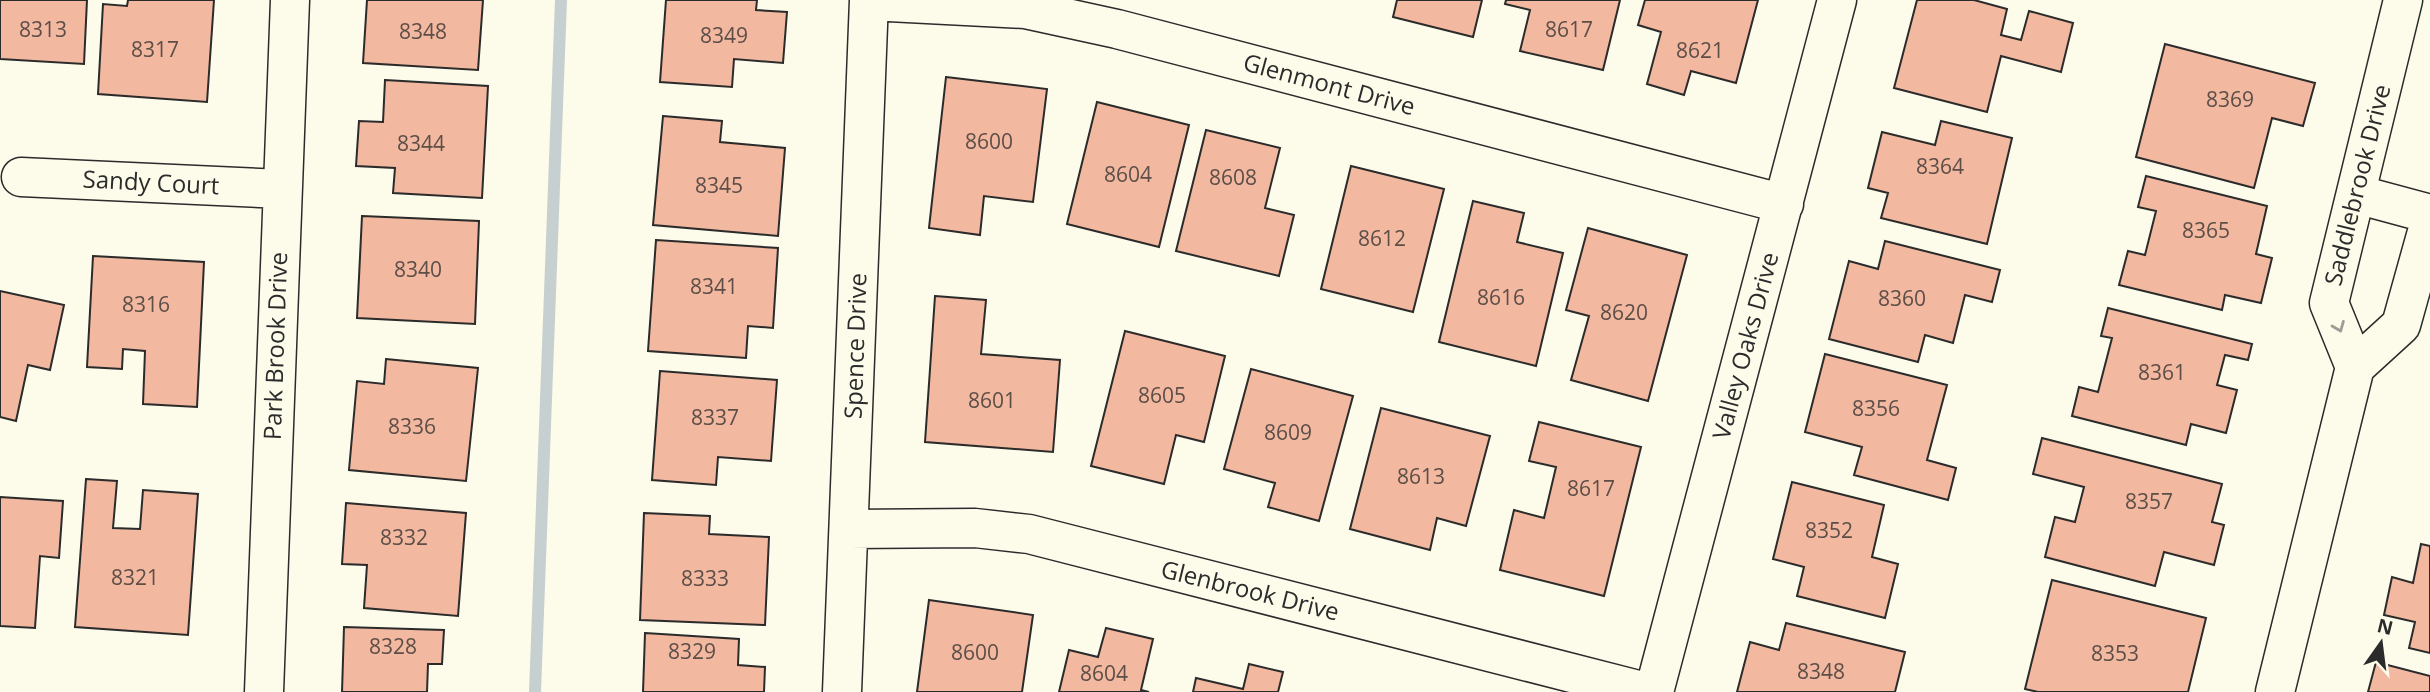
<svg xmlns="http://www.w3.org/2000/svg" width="2430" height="692" font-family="'Open Sans',sans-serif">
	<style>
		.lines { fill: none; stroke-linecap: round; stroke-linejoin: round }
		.stream { stroke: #c7d0d0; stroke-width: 12 }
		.building { fill: #f2b8a0; stroke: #2b2b2b; stroke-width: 2 }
		.minor-casing { stroke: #2b2b2b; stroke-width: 41 }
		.minor { stroke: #fdfbea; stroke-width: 38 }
		.oneway { stroke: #9e9d94 }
		.labels { text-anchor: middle; stroke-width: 5; stroke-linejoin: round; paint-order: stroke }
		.number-label { font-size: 21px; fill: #5d4e48 }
		.street-label { font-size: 24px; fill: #2b2b2b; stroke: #fdfbea }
	</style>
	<rect width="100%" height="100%" fill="#fdfbea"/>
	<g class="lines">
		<path class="stream" d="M535 692 561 0"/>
	</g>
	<path class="building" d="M0 0H87L84 64 0 59Z
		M128 0H214L207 102 98 94 103 4 127 6Z
		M367 0H483L478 70 363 63Z
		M666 0H757L756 10 787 12 783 63 734 59 732 87 660 82Z
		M1397 0H1482L1473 37 1393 17Z
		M1506 0H1620L1603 70 1520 51 1530 10 1505 4Z
		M1645 0H1758L1736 83 1691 71 1684 95 1647 84 1661 32 1638 25Z
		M1917 0H1974L2007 9 2001 35 2021 40 2029 11 2073 23 2061 72 2001 56 1987 112 1894 88Z
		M2165 44 2315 83 2303 126 2272 118 2254 188 2136 157Z
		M946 77 1047 89 1033 202 984 196 980 235 929 228Z
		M385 80 488 86 482 198 393 193 395 168 356 166 359 121 383 122Z
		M1097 102 1189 125 1159 247 1067 224Z
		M663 116 722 121 720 142 785 148 778 236 653 225Z
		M1941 121 2012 138 1987 244 1881 218 1888 193 1868 188 1882 132 1935 145Z
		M1206 130 1280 148 1265 208 1294 215 1279 276 1176 251Z
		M1351 166 1444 189 1413 312 1321 289Z
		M2146 176 2267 206 2256 254 2272 258 2261 303 2225 295 2222 310 2119 285 2128 251 2145 255 2156 211 2138 207Z
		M1473 201 1524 213 1517 242 1563 253 1536 366 1439 342Z
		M362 216 479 221 475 324 357 318Z
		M1588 228 1687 255 1648 401 1571 380 1589 316 1566 310Z
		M656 240 778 248 773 328 748 326 746 358 648 351Z
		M1885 241 2000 270 1992 302 1965 295 1953 343 1925 335 1918 362 1829 339 1849 261 1878 269Z
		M93 256 204 262 197 407 143 404 145 351 123 349 122 369 87 367Z
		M0 291 64 305 50 370 28 365 16 421 0 417Z
		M935 296 986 300 981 354 1060 360 1053 452 925 442Z
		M2108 308 2252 344 2248 360 2225 355 2217 385 2237 390 2226 433 2191 424 2186 445 2072 416 2079 387 2098 392 2112 338 2101 336Z
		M1125 331 1225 356 1204 442 1176 435 1164 484 1091 466Z
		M1825 354 1947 385 1927 460 1956 468 1948 500 1854 475 1862 447 1805 432Z
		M386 359 478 368 466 481 349 470 357 381 384 384Z
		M1251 369 1353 396 1319 521 1268 507 1275 483 1224 469Z
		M660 371 777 380 771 461 718 457 716 485 652 480Z
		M1381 408 1490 436 1466 526 1437 518 1430 550 1350 529Z
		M1539 422 1641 447 1604 596 1500 570 1514 510 1544 518 1556 467 1529 461Z
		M2042 438 2222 484 2212 522 2224 525 2214 565 2164 552 2155 586 2045 557 2055 517 2075 522 2084 487 2033 474Z
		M86 479 117 481 113 528 140 529 143 490 198 494 188 635 75 627Z
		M1792 482 1884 505 1872 557 1898 564 1885 618 1797 596 1804 567 1773 559Z
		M0 497 63 501 59 558 40 556 35 628 0 626Z
		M346 503 466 513 458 616 364 608 367 565 342 564Z
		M644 513 710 516 709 534 769 537 765 625 640 620Z
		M2421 544 2430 546V653L2409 648 2415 622 2384 615 2392 577 2413 583Z
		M2052 580 2206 618 2188 692H2038L2025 689Z
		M929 600 1033 615 1022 692H917Z
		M1786 623 1905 652 1895 692H1737L1750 642 1779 650Z
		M344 627 444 630 442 664H428L427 692H342Z
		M1106 628 1153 639 1141 690 1149 692H1059L1069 650 1098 657Z
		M645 633 739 639 738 665 765 667 764 692H643Z
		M2376 662 2430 676V692H2368Z
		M1249 664 1283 672 1278 692H1193L1196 678 1243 689Z"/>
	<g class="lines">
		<g class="minor-casing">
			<path id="minor" d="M869 1 1025 9 1117 29 1784 204
				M21 177 282 189
				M2356 194 2430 214
				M2355 367 2329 303 2403 0
				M849 529 975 528 1029 534 1646 692
				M264 692 290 0
				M842 692 869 0
				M1654 692 1837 0
				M2275 692 2355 367 2401 325 2430 221"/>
		</g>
		<use href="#minor" class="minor"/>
	</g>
	<defs><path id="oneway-chevron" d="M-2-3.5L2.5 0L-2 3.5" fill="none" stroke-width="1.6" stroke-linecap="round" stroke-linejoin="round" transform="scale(1.75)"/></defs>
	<use class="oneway" href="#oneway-chevron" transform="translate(2339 327) rotate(68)"/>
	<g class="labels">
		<g class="number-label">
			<text x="43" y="37">8313</text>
			<text x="1569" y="37">8617</text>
			<text x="423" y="39">8348</text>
			<text x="724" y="43">8349</text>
			<text x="155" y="57">8317</text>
			<text x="1700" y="58">8621</text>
			<text x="2230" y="107">8369</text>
			<text x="989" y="149">8600</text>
			<text x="421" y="151">8344</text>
			<text x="1940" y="174">8364</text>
			<text x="1128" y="182">8604</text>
			<text x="1233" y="185">8608</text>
			<text x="719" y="193">8345</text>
			<text x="2206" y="238">8365</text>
			<text x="1382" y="246">8612</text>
			<text x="418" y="277">8340</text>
			<text x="714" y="294">8341</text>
			<text x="1501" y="305">8616</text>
			<text x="1902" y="306">8360</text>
			<text x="146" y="312">8316</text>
			<text x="1624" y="320">8620</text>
			<text x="2162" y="380">8361</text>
			<text x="1162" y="403">8605</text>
			<text x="992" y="408">8601</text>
			<text x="1876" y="416">8356</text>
			<text x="715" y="425">8337</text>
			<text x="412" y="434">8336</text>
			<text x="1288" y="440">8609</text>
			<text x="1421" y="484">8613</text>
			<text x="1591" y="496">8617</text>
			<text x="2149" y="509">8357</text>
			<text x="1829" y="538">8352</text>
			<text x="404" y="545">8332</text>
			<text x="135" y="585">8321</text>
			<text x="705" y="586">8333</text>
			<text x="393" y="654">8328</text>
			<text x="692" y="659">8329</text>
			<text x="975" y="660">8600</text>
			<text x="2115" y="661">8353</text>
			<text x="1821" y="679">8348</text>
			<text x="1104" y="681">8604</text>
		</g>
		<g class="street-label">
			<text transform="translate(1329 85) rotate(15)" y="8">Glenmont Drive</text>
			<text transform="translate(151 183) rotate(3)" y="8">Sandy Court</text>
			<text transform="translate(2358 185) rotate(-76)" y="8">Saddlebrook Drive</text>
			<text transform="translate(276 346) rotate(-88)" y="8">Park Brook Drive</text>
			<text transform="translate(856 346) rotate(-88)" y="8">Spence Drive</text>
			<text transform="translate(1746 346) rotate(-75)" y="8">Valley Oaks Drive</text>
			<text transform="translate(1250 591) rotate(14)" y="8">Glenbrook Drive</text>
		</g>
	</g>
	<g transform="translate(2381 643) rotate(14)" stroke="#fdfbea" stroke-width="5" paint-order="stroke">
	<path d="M0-5L12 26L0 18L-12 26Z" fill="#2b2b2b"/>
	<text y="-10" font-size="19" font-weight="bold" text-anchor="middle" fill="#2b2b2b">N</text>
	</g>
</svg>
